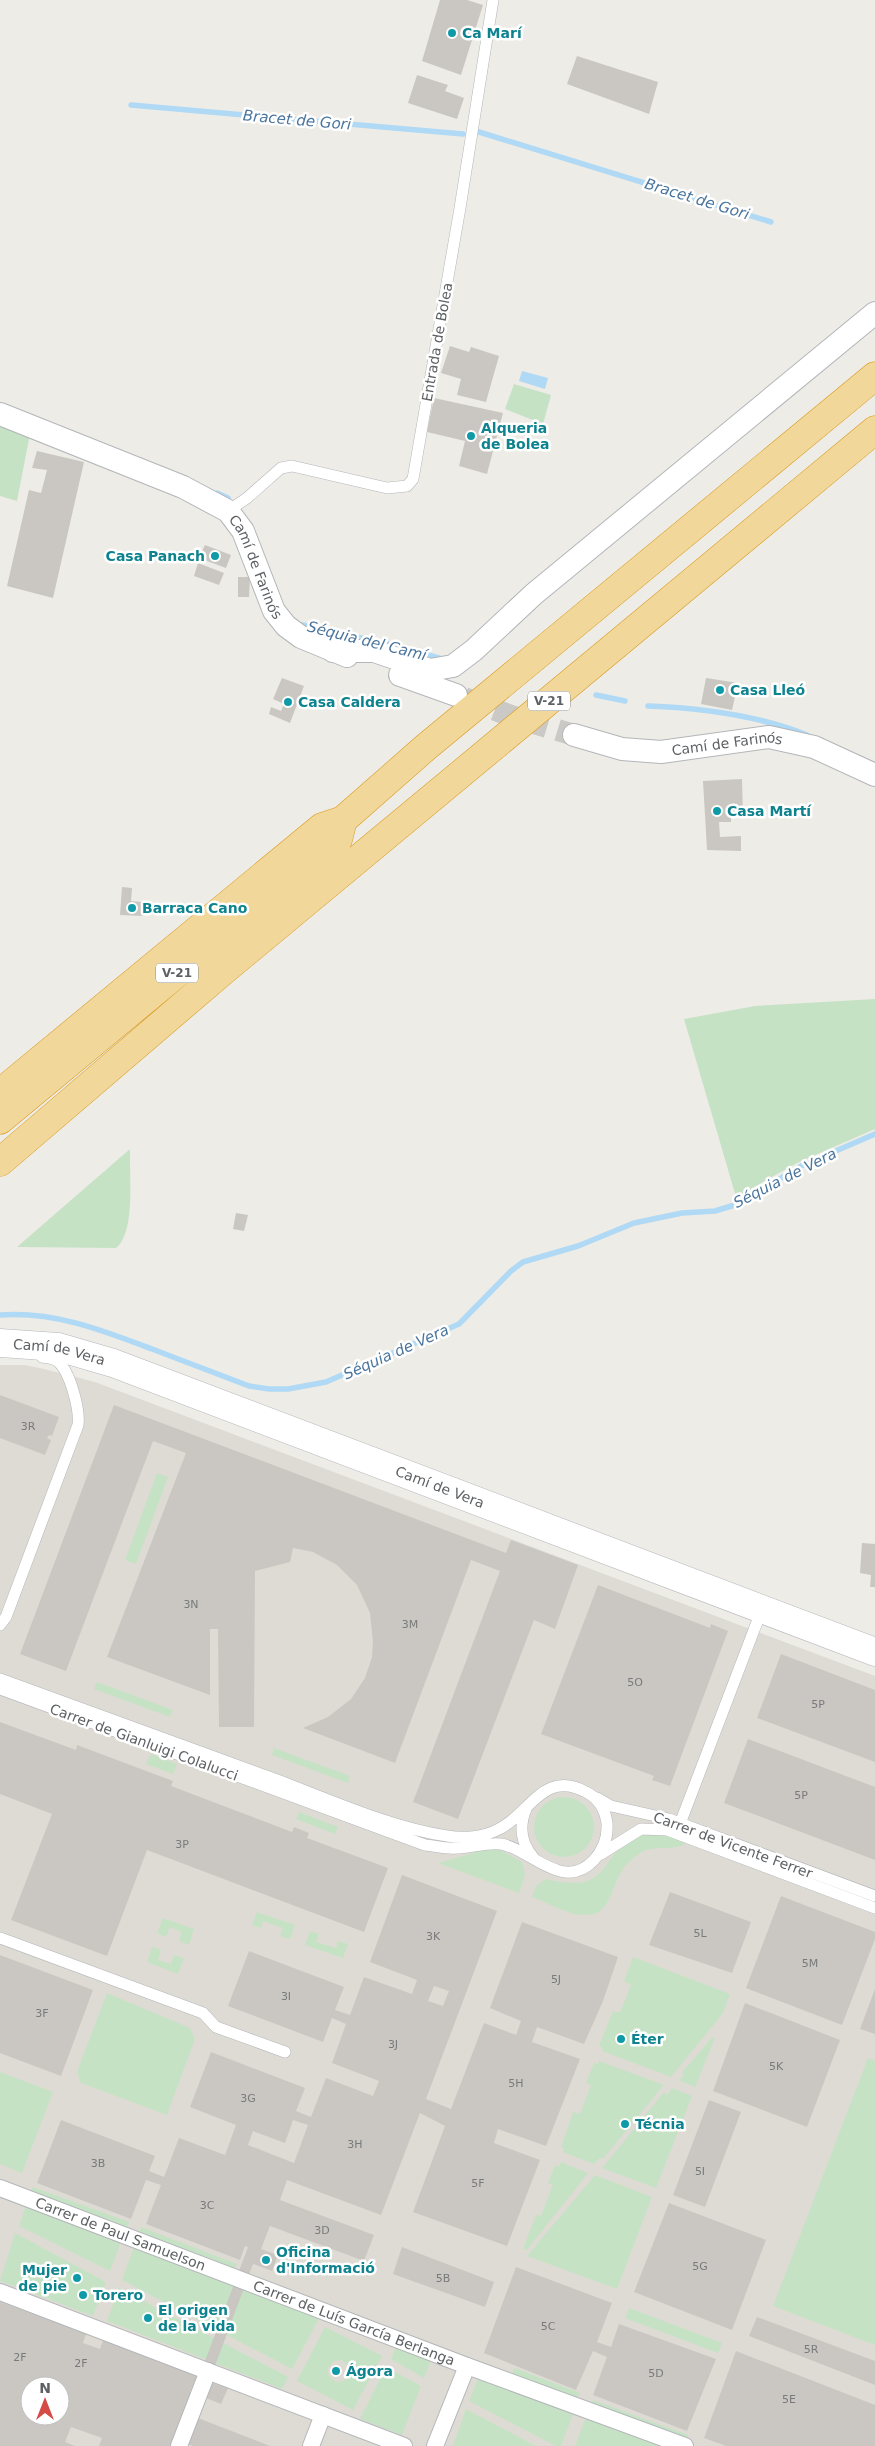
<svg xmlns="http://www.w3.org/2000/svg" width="875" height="2446" font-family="'DejaVu Sans',sans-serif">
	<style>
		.education { fill: #dedbd4; fill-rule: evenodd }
		.green { fill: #c6e2c5; fill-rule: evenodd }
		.water { fill: #afd9f5 }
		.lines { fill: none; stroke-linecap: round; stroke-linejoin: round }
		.stream { stroke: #afd9f5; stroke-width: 5.5 }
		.building { fill: #cac7c2; fill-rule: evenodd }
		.minor-tunnel { stroke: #cac9c6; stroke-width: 22; stroke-dasharray: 22 11; stroke-linecap: butt }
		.service-casing { stroke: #b3b6b9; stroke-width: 12 }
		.pedestrian-casing { stroke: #b3b6b9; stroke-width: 18 }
		.minor-casing { stroke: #b3b6b9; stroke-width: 24 }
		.tertiary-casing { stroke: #b3b6b9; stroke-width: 29 }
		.motorway-casing { stroke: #d9981b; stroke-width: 29 }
		.service { stroke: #fff; stroke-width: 11 }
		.pedestrian { stroke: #fff; stroke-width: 16 }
		.minor { stroke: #fff; stroke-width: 22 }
		.tertiary { stroke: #fff; stroke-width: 28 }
		.motorway { stroke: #f1d89a; stroke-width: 28 }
		.culture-dot { fill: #0f9aa8; stroke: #fff; stroke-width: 2 }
		.labels { text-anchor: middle; stroke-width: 5; stroke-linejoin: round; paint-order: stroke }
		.number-label { font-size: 11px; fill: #797a7c }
		.shield { fill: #fff; stroke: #8e9092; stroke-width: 1 }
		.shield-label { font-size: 12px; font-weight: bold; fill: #5e6164 }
		.culture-label { font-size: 14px; font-weight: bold; fill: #0d838f; stroke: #fff; text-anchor: start }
		.street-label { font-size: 14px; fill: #5e6164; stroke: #fff }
		.water-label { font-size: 15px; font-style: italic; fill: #4a759d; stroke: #fff }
	</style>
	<rect width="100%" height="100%" fill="#eeece6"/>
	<path class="education" d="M0 1365H24L40 1368 95 1382 875 1676V2446H0ZM30 2386H60V2416H30Z"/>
	<path class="green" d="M514 384 551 395 543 424 505 409Z
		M0 423 30 434 17 501 0 496Z
		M875 999V1129L797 1163 736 1197 684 1019 755 1006Z
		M130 1149C129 1173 136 1233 116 1248L17 1247Z
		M157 1473 168 1477 136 1564 125 1560Z
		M97 1682 173 1710 170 1717 94 1689Z
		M274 1748 350 1776 348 1783 272 1755Z
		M151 1754 177 1764 173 1774 146 1764Z
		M534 1827a30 30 0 1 1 60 0a30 30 0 1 1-60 0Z
		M299 1812 338 1827 335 1834 296 1819Z
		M648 1834 668 1835 687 1842C678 1852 654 1844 640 1853 631 1859 623 1867 619 1876 610 1892 609 1917 583 1915 569 1915 546 1902 532 1897L536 1886 546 1879C621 1897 592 1847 648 1834Z
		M484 1850H500L522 1862 525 1875 519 1893 438 1863Z
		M257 1912 295 1925 290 1939 280 1936 283 1928 263 1921 261 1928 252 1925Z
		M163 1918 194 1929 189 1945 179 1941 182 1932 170 1927 166 1937 157 1933Z
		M310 1931 319 1934 316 1942 336 1948 338 1941 348 1944 343 1958 305 1945Z
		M152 1947 161 1950 158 1960 171 1964 174 1955 184 1958 178 1974 147 1962Z
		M633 1957 730 1994 723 2013 671 2077 602 2051 603 2048 599 2046 613 2011 620 2013 631 1985 624 1981Z
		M107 1993 190 2028 195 2039 167 2115 81 2083 77 2072Z
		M712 2038H715L695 2087 679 2080 684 2074 682 2072Z
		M868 2058 875 2061V2345L773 2306Z
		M599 2061 664 2085 603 2159 600 2158 594 2164 563 2152 564 2148 561 2147 573 2112 580 2114 591 2085 586 2083 594 2063 598 2064Z
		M0 2072 53 2092 22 2173 0 2164Z
		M672 2088 692 2096 656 2188 602 2168 664 2092 667 2095Z
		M561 2162 588 2173 527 2250 523 2249 536 2215 541 2216 553 2185 548 2183 555 2165 559 2167Z
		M595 2175 652 2197 617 2289 527 2256Z
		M33 2187 129 2222 127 2228 31 2192Z
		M26 2206 121 2242 110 2271 19 2226Z
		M141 2227 237 2264 234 2270 139 2233Z
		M15 2233 106 2282 93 2316 0 2281Z
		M134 2247 319 2318 292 2369 122 2280Z
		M119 2288 288 2377 282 2389 107 2321Z
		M629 2308 722 2343 718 2353 625 2318Z
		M325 2327 382 2356 353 2410 297 2381ZM334 2361 342 2360 349 2368V2375L344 2381 336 2382 328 2375V2368Z
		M396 2347 431 2360 424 2378 391 2359Z
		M386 2367 421 2386 402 2435 360 2419Z
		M514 2368 580 2393 577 2398 512 2374Z
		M479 2376 574 2412 561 2446H556L469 2401Z
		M593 2400 688 2435 686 2442 591 2405Z
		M466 2409 536 2446H453Z
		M586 2417 660 2446H575Z"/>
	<path class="water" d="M522 371 548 378 545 389 519 381Z"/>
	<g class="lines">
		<path class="stream" d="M131 105 463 134
			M479 132 771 222
			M217 493 228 498
			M303 625 374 641
			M388 644 439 658
			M596 695 625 701
			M648 706C702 708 757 715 807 735
			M0 1315C54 1311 102 1330 152 1349 184 1361 217 1374 249 1386L269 1389H288L326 1382 459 1324 511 1271 523 1262 578 1246 634 1223 682 1213 715 1211 738 1204 801 1166 875 1134"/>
	</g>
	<path class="building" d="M440 0H467L483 5 461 75 422 61Z
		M577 56 658 82 649 114 567 84Z
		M417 75 448 85 445 91 464 98 457 119 408 103Z
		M450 346 469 352 471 347 499 356 486 402 457 395 461 379 441 373Z
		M434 398 503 413 487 474 459 466 465 441 427 432Z
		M37 451 84 462 53 598 7 586 29 490 41 493 47 470 32 468Z
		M205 545 231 555 226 568 199 558Z
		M198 563 224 573 219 585 194 576Z
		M238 577H250L249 597H238Z
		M282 678 304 686 290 723 269 714 271 707 281 711 284 704 273 699Z
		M706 678 738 683 732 710 701 704Z
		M742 779 743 817H731V822H719L720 837 741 836V851L707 850 703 781Z
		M122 887 132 888 131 901 143 902V916L120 915Z
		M236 1213 248 1215 244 1231 233 1229Z
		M0 1395 59 1417 52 1436 49 1435 47 1438 51 1440 45 1455 0 1438Z
		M114 1405 506 1553 511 1540 578 1565 555 1629 534 1620 458 1819 413 1802 500 1571 471 1560 395 1763 303 1728 328 1717 351 1699 365 1678 372 1657 373 1642 370 1613 357 1585 337 1565 313 1552 293 1548 290 1562 255 1571 254 1727H219L218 1629H210V1695L107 1657 186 1453 153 1441 66 1671 20 1654Z
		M862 1543 875 1544V1587H870L871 1575 860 1573Z
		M598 1585 710 1628 711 1624 728 1631 670 1786 652 1780 654 1776 541 1734Z
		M781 1654 875 1690V1762L757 1718Z
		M0 1722 76 1750 77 1745 173 1781 171 1786 292 1832 294 1827 309 1833 307 1838 388 1868 364 1932 147 1850 107 1956 11 1920 52 1814 0 1794Z
		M748 1739 875 1787V1860L724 1803Z
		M402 1875 497 1911 426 2099 451 2109 484 2023 516 2035 521 2021 490 2008 522 1922 618 1957 603 2001 584 2044 537 2027 532 2042 580 2059 546 2146 498 2129 494 2143 540 2160 507 2246 413 2212 445 2126 420 2113 381 2215 287 2180 280 2200 374 2235 364 2261 270 2226 261 2249 278 2255 272 2271 253 2264 209 2382 228 2388 221 2404 206 2398 198 2418 270 2446H193L188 2444 187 2446H99L102 2438 71 2427 65 2442 75 2446H0V2302L86 2334 83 2343 100 2349 103 2340 197 2376 190 2392 193 2393 248 2247 245 2246 240 2260 146 2224 161 2185 146 2180 131 2219 37 2183 61 2120 155 2156 149 2171 164 2177 179 2138 225 2155 236 2125 190 2107 211 2052 305 2088 296 2111 311 2117 326 2078 373 2096 379 2081 332 2063 346 2024 332 2018 323 2042 228 2006 249 1951 344 1987 335 2010 350 2015 364 1977 412 1994 417 1980 370 1962ZM434 1986 449 1991 443 2006 428 2001ZM293 2120 308 2125 294 2163 248 2145 253 2131 285 2143ZM30 2386H60V2416H30Z
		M670 1892 751 1922 732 1973 649 1945Z
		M781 1896 875 1932V1939L842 2025 746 1988Z
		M0 1955 93 1990 61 2076 0 2053Z
		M875 1989V2034L860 2029Z
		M745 2003 840 2040 807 2127 713 2091Z
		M709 2100 741 2112 705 2207 673 2195Z
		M669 2203 766 2240 732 2330 634 2292Z
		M402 2247 494 2282 485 2307 393 2274Z
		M516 2267 612 2303 597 2342 611 2347 619 2324 716 2359 687 2431 593 2395 607 2357 593 2351 576 2390 484 2353Z
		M757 2317 875 2361V2385L749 2336Z
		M736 2351 875 2405V2446H726L704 2438Z"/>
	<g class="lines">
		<path class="minor-tunnel" d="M464 698 511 716 574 735"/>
		<g class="service-casing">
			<path id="service" d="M228 511 247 498 281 468 292 466 387 488 407 486 413 479 460 208 493 0
				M0 1625 6 1617 78 1425C80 1410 70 1370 57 1361 53 1358 47 1358 42 1357
				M0 1679C93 1713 185 1746 277 1780 330 1800 392 1828 447 1836 464 1839 484 1837 499 1829 530 1814 543 1769 586 1792 598 1798 605 1809 607 1823 608 1837 604 1849 594 1860 563 1893 531 1849 501 1844 486 1842 471 1848 456 1848 446 1849 436 1846 425 1845L0 1689
				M597 1798 611 1806 669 1819 875 1896
				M526 1809C519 1826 521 1843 533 1857
				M678 1829 762 1609
				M601 1854 641 1829 667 1830 875 1908
				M0 1938 203 2013 216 2027 285 2052"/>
		</g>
		<g class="pedestrian-casing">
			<g id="pedestrian">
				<path id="s1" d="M0 2188 467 2366 685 2446"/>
				<path d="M0 2292 404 2446"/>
				<path d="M179 2446 208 2371"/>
				<path d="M311 2446 323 2415"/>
				<path d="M435 2446 467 2366"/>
			</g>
		</g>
		<g class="minor-casing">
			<g id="minor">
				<path id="s2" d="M0 414 183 487 228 511 243 531 274 611 286 626 301 637 347 656"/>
				<path d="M333 651H374L430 670 453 666 474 650 534 594 875 313"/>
				<path d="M400 675 456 695"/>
				<path id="s3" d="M574 735 622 749 661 752 769 737 814 747 875 775"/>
			</g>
		</g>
		<g class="tertiary-casing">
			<g id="tertiary">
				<path id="s4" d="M0 1343 58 1347 113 1363 875 1652"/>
			</g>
		</g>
		<g class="motorway-casing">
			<path id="motorway" d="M0 1093 322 827 343 820 426 747 875 376
				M0 1120 338 840 343 820
				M0 1162 222 972 875 430"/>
		</g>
		<use href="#service" class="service"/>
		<use href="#pedestrian" class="pedestrian"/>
		<use href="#minor" class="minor"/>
		<use href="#tertiary" class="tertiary"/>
		<use href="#motorway" class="motorway"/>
	</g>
	<g class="culture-dot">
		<circle cx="452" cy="33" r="5"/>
		<circle cx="471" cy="436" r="5"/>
		<circle cx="215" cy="556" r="5"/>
		<circle cx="720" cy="690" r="5"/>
		<circle cx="288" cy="702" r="5"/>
		<circle cx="717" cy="811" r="5"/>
		<circle cx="132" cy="908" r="5"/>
		<circle cx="621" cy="2039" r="5"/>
		<circle cx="625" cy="2124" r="5"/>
		<circle cx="266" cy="2260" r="5"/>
		<circle cx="77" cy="2278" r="5"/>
		<circle cx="83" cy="2295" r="5"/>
		<circle cx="148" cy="2318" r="5"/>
		<circle cx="336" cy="2371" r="5"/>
	</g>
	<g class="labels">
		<g class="number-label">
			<text x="28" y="1430">3R</text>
			<text x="191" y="1608">3N</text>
			<text x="410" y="1628">3M</text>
			<text x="635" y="1686">5O</text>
			<text x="818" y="1708">5P</text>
			<text x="801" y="1799">5P</text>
			<text x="182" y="1848">3P</text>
			<text x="700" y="1937">5L</text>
			<text x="433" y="1940">3K</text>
			<text x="810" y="1967">5M</text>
			<text x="556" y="1983">5J</text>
			<text x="286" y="2000">3I</text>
			<text x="42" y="2017">3F</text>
			<text x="393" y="2048">3J</text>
			<text x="776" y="2070">5K</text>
			<text x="516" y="2087">5H</text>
			<text x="248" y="2102">3G</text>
			<text x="355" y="2148">3H</text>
			<text x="98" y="2167">3B</text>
			<text x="700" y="2175">5I</text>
			<text x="478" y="2187">5F</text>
			<text x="207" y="2209">3C</text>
			<text x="322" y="2234">3D</text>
			<text x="700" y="2270">5G</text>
			<text x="443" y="2282">5B</text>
			<text x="548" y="2330">5C</text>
			<text x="811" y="2353">5R</text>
			<text x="20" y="2361">2F</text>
			<text x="81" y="2367">2F</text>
			<text x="656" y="2377">5D</text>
			<text x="789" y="2403">5E</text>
		</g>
		<g class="shield">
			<rect x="528" y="691.5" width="42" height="19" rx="4"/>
			<rect x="156" y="963.5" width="42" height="19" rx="4"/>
		</g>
		<g class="shield-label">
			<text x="549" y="705">V-21</text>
			<text x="177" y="977">V-21</text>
		</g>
		<g class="culture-label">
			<text x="462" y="38">Ca Marí</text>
			<text x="481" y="433">Alqueria<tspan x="481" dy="16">de Bolea</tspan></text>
			<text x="205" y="561" text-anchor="end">Casa Panach</text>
			<text x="730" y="695">Casa Lleó</text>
			<text x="298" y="707">Casa Caldera</text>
			<text x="727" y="816">Casa Martí</text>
			<text x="142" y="913">Barraca Cano</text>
			<text x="631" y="2044">Éter</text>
			<text x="635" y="2129">Técnia</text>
			<text x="276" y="2257">Oficina<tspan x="276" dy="16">d'Informació</tspan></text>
			<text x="67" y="2275" text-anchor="end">Mujer<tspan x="67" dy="16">de pie</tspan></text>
			<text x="93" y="2300">Torero</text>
			<text x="158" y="2315">El origen<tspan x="158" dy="16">de la vida</tspan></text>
			<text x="346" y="2376">Ágora</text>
		</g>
		<g class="street-label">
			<text transform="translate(437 342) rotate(-80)" y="5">Entrada de Bolea</text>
			<text dy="5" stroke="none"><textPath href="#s2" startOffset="311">Camí de Farinós</textPath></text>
			<text dy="5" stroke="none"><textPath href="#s3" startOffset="156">Camí de Farinós</textPath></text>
			<text dy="5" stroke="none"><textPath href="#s4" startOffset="60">Camí de Vera</textPath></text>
			<text dy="5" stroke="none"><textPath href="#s4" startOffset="465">Camí de Vera</textPath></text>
			<text transform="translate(144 1742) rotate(20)" y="5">Carrer de Gianluigi Colalucci</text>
			<text transform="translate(733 1845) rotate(20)" y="5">Carrer de Vicente Ferrer</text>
			<text dy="5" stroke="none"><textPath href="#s1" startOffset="129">Carrer de Paul Samuelson</textPath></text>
			<text dy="5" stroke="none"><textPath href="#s1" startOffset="379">Carrer de Luís García Berlanga</textPath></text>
		</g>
		<g class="water-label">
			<text transform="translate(297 120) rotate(5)" y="5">Bracet de Gori</text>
			<text transform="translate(697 199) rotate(17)" y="5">Bracet de Gori</text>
			<text transform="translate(367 641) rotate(14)" y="5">Séquia del Camí</text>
			<text transform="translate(785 1178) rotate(-27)" y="5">Séquia de Vera</text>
			<text transform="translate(396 1352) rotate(-24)" y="5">Séquia de Vera</text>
		</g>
	</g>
	<g transform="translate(45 2401)"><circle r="24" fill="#ffffff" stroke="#bfc0c1"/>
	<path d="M0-4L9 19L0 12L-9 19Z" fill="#d54b45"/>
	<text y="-8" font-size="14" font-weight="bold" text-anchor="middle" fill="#5e6164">N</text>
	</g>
</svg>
